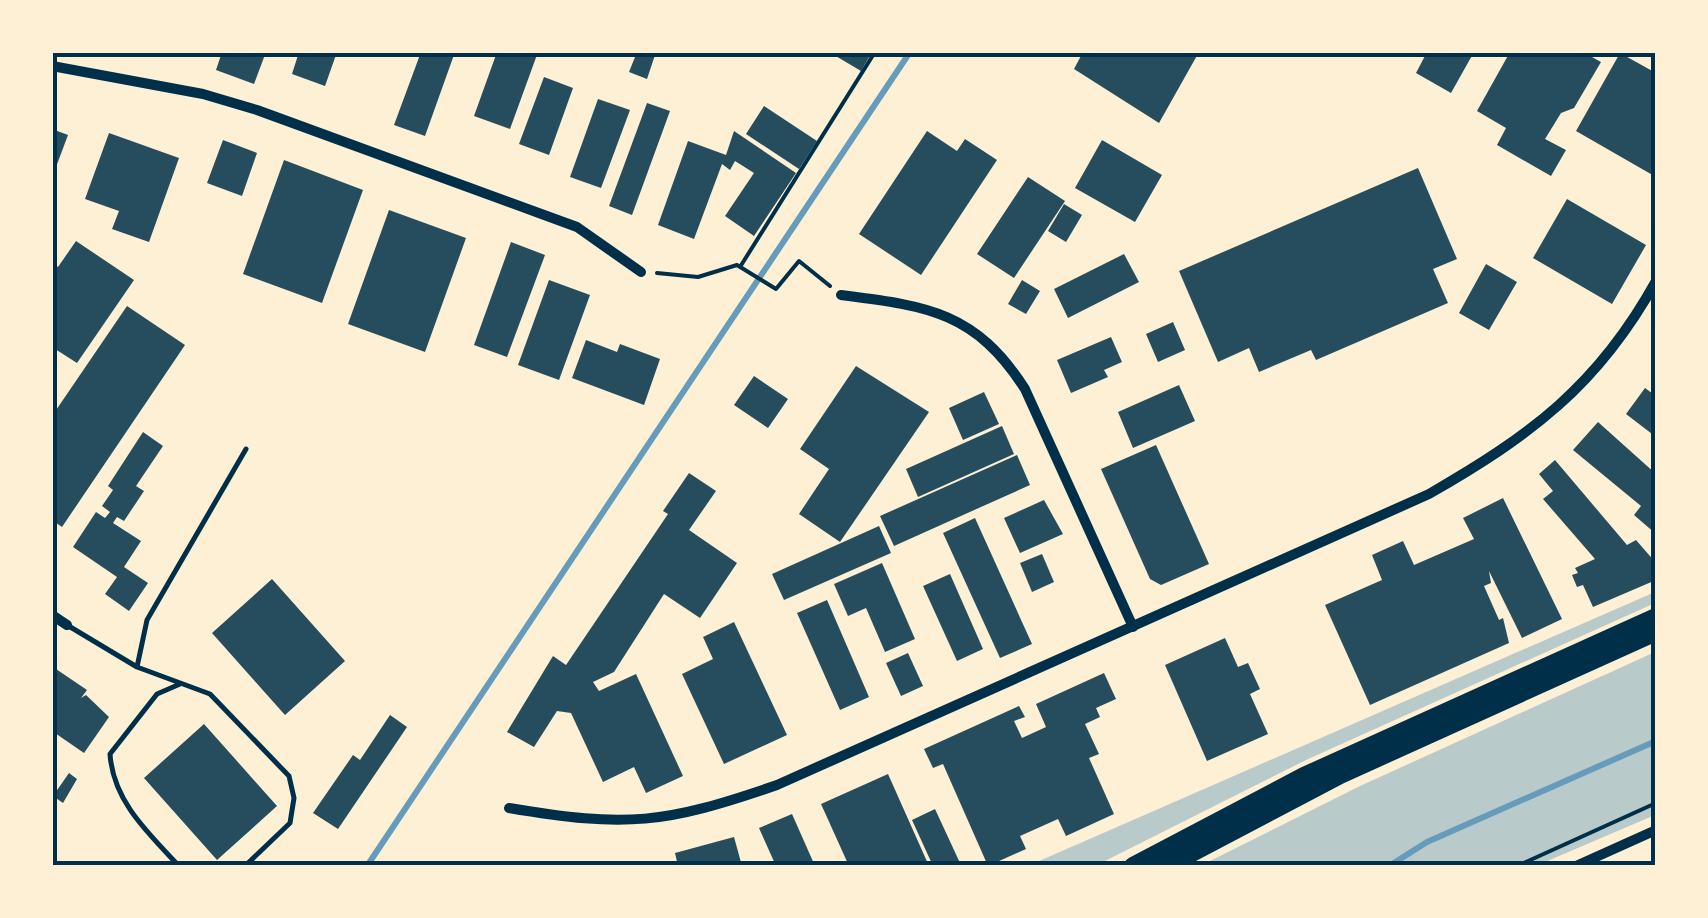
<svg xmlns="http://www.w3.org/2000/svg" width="1708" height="918" font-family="'Zilla Slab',serif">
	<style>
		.green { fill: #b9caca }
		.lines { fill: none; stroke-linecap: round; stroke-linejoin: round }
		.stream { stroke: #669bbc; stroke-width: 6 }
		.building { fill: #264d5e }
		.path { stroke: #003049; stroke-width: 4 }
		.service { stroke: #003049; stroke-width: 5 }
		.minor { stroke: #003049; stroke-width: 10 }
		.trunk { stroke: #003049; stroke-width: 18 }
		.neatline { fill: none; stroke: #003049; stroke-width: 4 }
	</style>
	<rect width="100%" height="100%" fill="#fdf0d5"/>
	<path class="green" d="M1655 592V603L1306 760 1097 865H1030Z
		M1655 652V815L1538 865 1200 866 1360 786Z"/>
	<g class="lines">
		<path class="stream" d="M367 866 910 52
			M1389 866 1427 842 1656 741"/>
	</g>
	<path class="building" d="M222 52H266L254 84 216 70Z
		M299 52H337L325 86 292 74Z
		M421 52H455L425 136 394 125Z
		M497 52H538L510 129 474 116Z
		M637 52H656L647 79 629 72Z
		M829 52H872L861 71Z
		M1083 52H1199L1159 123 1074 69Z
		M1427 52H1474L1451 93 1416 73Z
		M1510 52H1583L1601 62 1574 108 1561 113 1545 139 1566 150 1551 176 1497 145 1506 128 1477 111Z
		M1620 53 1656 73V177L1576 131Z
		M544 77 573 88 549 155 519 144Z
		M598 99 630 110 601 188 570 177Z
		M647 103 670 111 632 215 609 206Z
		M764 106 817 141 799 169 746 134Z
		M52 129 68 135 53 175H52Z
		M734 131 796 173 754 236 725 216 754 173 735 161 730 170 722 164 694 239 658 225 688 141 726 155Z
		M927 131 957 151 965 139 997 160 921 275 859 234Z
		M109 133 179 158 149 242 112 229 119 211 85 199Z
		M223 140 257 153 242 196 207 183Z
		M1102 140 1162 175 1135 222 1075 188Z
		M284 160 363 190 322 303 243 274Z
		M1418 168 1457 259 1433 269 1448 303 1316 360 1311 350 1259 372 1249 348 1218 362 1179 271Z
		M1028 177 1065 201 1014 278 977 254Z
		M1567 199 1646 245 1612 304 1533 258Z
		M1064 204 1082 215 1066 242 1048 231Z
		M389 210 466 238 425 352 348 324Z
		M76 241 134 280 77 363 52 347V263L58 267Z
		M511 242 545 255 507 357 474 345Z
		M1124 254 1139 282 1068 318 1054 289Z
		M1486 264 1517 282 1489 330 1459 313Z
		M549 280 590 295 559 380 518 365Z
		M1022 280 1040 291 1026 314 1008 304Z
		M127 306 185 345 62 527 52 520V416Z
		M1173 322 1185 350 1158 362 1146 334Z
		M1111 337 1122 362 1104 370 1108 377 1071 393 1057 360Z
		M586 340 617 352 620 344 660 359 644 405 572 378Z
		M856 366 929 412 840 542 799 514 829 469 800 449Z
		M754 376 788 399 768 428 734 405Z
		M1179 385 1195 421 1133 448 1118 412Z
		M1645 388 1656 396V437L1626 414Z
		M984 392 999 424 963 440 949 408Z
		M1598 422 1656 474V534L1634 515 1641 506 1573 450Z
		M1002 426 1014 454 918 497 906 469Z
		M143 432 163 446 136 486 144 491 124 521 117 517 113 523 141 541 124 567 148 583 129 611 105 594 117 577 73 547 96 512 105 518 110 512 102 506 113 490 108 486Z
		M1156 445 1209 564 1161 585 1150 579 1101 469Z
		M1017 455 1030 485 894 546 880 516Z
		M1555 460 1627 545 1636 540 1656 563V580L1593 607 1583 585 1577 587 1572 575 1578 573 1575 568 1595 559 1543 499 1553 491 1539 474Z
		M689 473 716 491 689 530 737 563 700 618 664 594 614 672 593 682 599 691 636 674 683 776 646 793 634 767 603 782 571 713 557 711 534 747 507 732 553 656 566 665 668 514 663 511Z
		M1503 498 1562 619 1522 638 1489 571 1491 583 1484 586 1499 620 1503 618 1509 643 1370 705 1325 605 1382 580 1372 555 1403 541 1414 565 1474 539 1463 518Z
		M1044 500 1063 534 1020 553 1004 518Z
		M975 518 1032 644 1000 658 943 533Z
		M879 526 891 553 784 600 772 574Z
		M1042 554 1054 582 1032 592 1020 563Z
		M882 563 915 639 885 652 866 608 848 616 834 584Z
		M950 574 983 649 957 661 923 586Z
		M272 579 345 661 285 715 212 633Z
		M827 600 869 697 840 710 797 613Z
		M734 622 787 735 724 764 682 674 713 659 703 637Z
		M1225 638 1238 667 1248 663 1260 689 1250 694 1268 734 1207 761 1165 665Z
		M908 653 923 686 901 696 886 663Z
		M56 669 87 690 81 698 86 695 109 717 84 753 52 731Z
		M1104 673 1116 699 1096 708 1100 717 1085 724 1099 754 1089 758 1114 814 1066 836 1058 819 1020 836 1026 849 988 866 943 764 933 768 924 749 1019 706 1025 717 1014 721 1022 738 1046 727 1036 704Z
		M390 715 407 727 338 829 313 813 353 755 360 760Z
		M204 724 277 806 217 860 144 778Z
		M69 773 77 779 63 803 53 796Z
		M888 774 929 866H849L821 804Z
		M935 809 960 863 954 866H933L912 820Z
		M792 814 815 866H776L759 828Z
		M734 837 742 866H678L675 853Z"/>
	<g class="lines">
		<path class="path" d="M740 267 875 52
			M657 273 698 277 737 265 776 289 799 261 830 286
			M1517 866 1656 803"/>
		<path class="service" d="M67 625 137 667 210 694 289 776 294 798 290 823 245 866
			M137 667 147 620 246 449
			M179 866C148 833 113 801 110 754L157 694 180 684"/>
		<path class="minor" d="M52 66 203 94 257 110 577 227 641 272
			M841 295C927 306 975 311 1025 389L1133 627
			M52 615 67 625
			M509 808C627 828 664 824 777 785L1429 494C1530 436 1598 386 1656 281
			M1576 866 1656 830"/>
		<path class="trunk" d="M1133 866 1304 776 1656 617
			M1167 866 1340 775 1656 632"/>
	</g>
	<rect width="1708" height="918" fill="none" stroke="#fdf0d5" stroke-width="110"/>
	<rect x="55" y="55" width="1598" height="808" class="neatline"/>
</svg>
